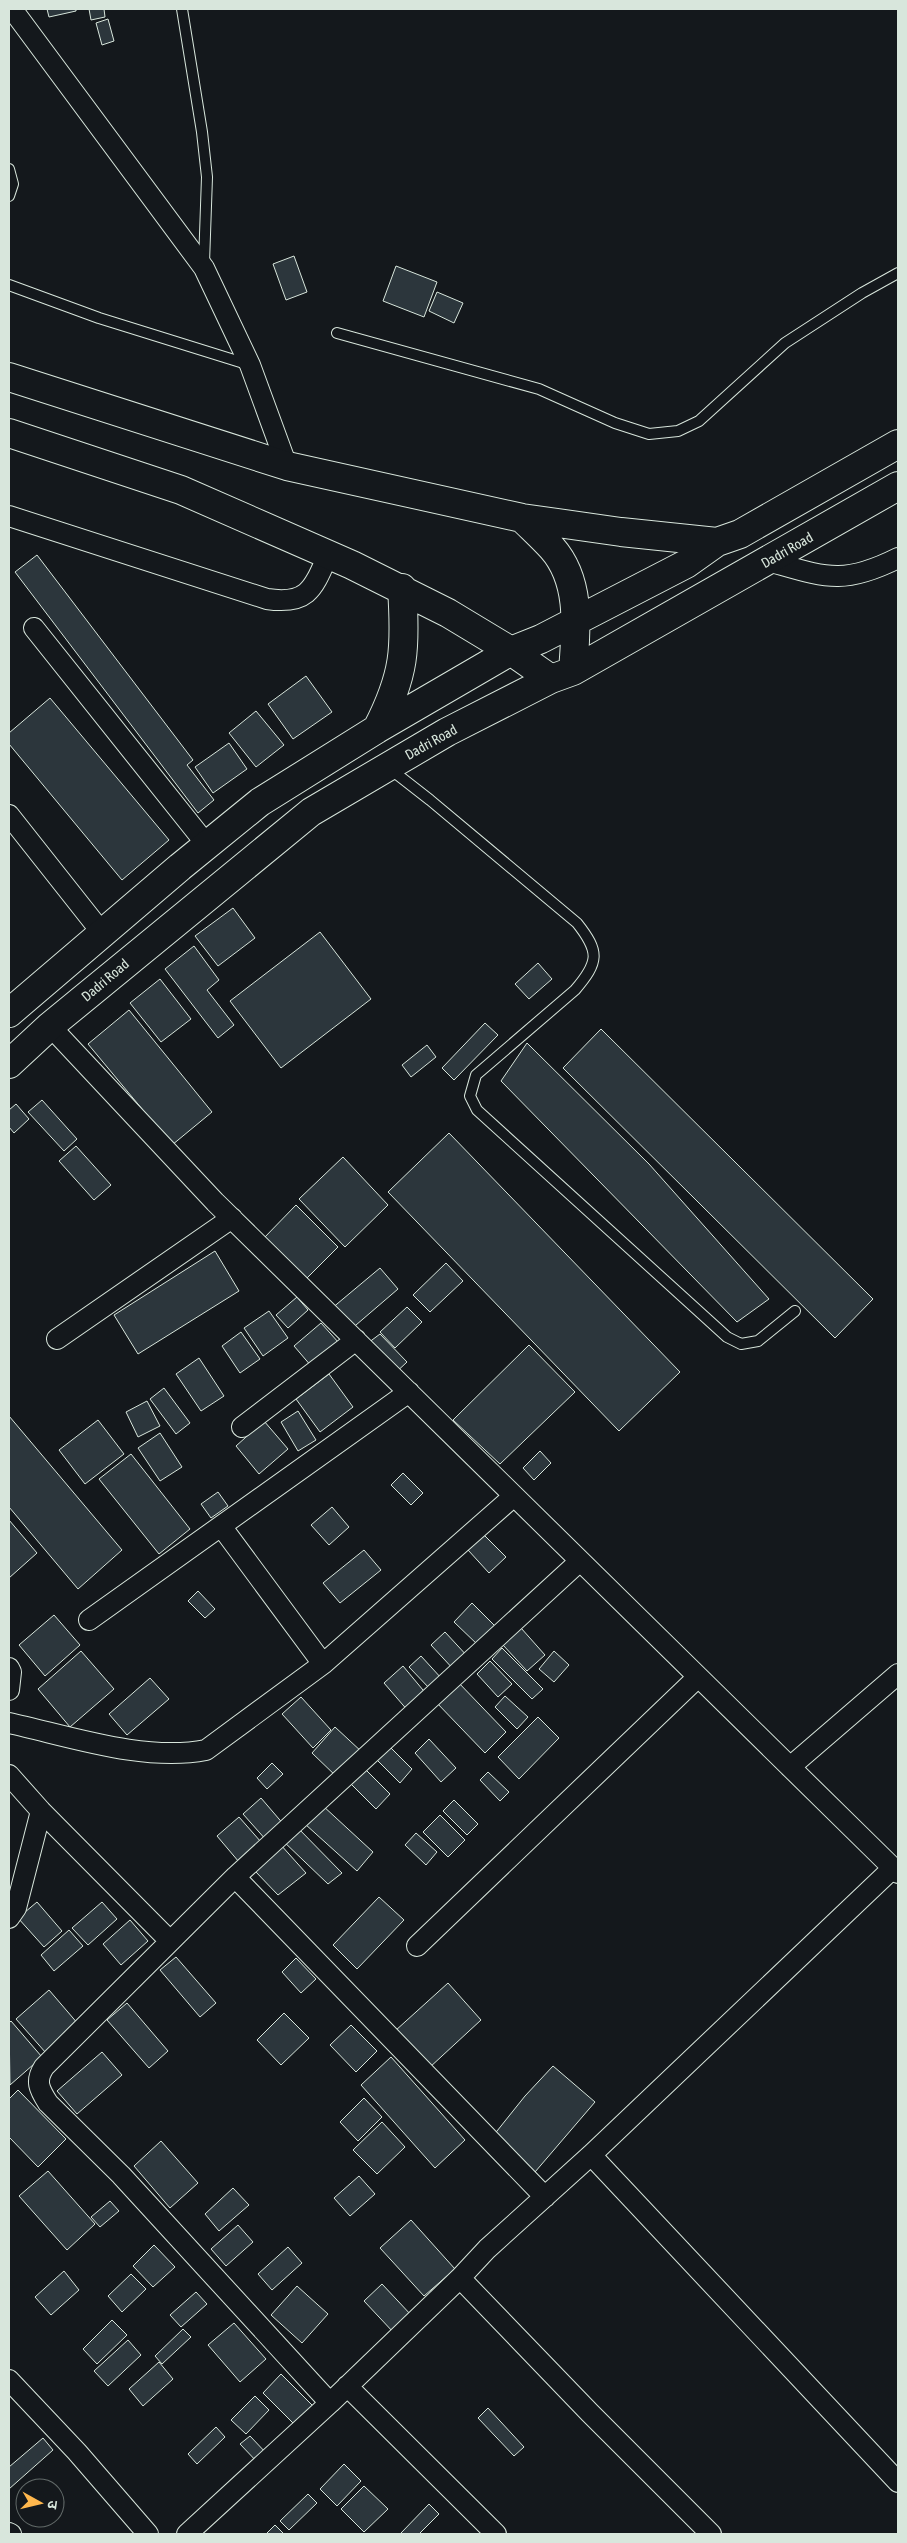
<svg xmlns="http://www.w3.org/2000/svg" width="907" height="2543" font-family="'Asap Condensed','Noto Sans Devanagari',sans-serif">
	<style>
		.building { fill: #2c363c; stroke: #d8e6dc }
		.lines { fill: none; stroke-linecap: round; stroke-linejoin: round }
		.lane-casing { stroke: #d8e6dc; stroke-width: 12 }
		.street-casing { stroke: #d8e6dc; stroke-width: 22 }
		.secondary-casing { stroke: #d8e6dc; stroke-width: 30 }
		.lane { stroke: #14181c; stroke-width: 10 }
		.street { stroke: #14181c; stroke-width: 20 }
		.secondary { stroke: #14181c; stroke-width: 28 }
		.labels { text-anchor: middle; stroke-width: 4; stroke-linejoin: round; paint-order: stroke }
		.street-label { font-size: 14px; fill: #d8e6dc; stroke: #14181c }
	</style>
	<rect width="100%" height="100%" fill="#14181c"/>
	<path class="building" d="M47 9H76V11L49 17Z
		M89 9H104L105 17 91 20Z
		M108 19 114 41 102 45 96 23Z
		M294 256 307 292 286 300 273 264Z
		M396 266 437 282 424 317 383 301Z
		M437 292 463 303 454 323 429 311Z
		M37 555 193 760 187 765 214 800 198 813 15 572Z
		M306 676 332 712 293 739 268 704Z
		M50 698 169 840 122 880 9 744V733Z
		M256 711 284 745 256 767 229 733Z
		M229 743 247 769 213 793 195 767Z
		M233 908 255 938 218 966 195 936Z
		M320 932 371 999 281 1068 230 1001Z
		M194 946 219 980 207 990 234 1025 218 1038 165 969Z
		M538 963 552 979 529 999 515 984Z
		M160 979 191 1019 161 1042 130 1003Z
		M129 1010 212 1112 172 1145 88 1044Z
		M485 1023 498 1035 454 1080 442 1068Z
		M601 1029 873 1299 835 1338 563 1068Z
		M527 1043 649 1164 769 1299 737 1322 501 1081Z
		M427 1045 436 1057 411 1077 402 1065Z
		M42 1100 77 1139 64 1151 28 1112Z
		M16 1104 29 1119 14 1133 9 1127V1110Z
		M449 1133 680 1372 619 1431 388 1192Z
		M76 1146 111 1185 94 1200 59 1161Z
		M343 1157 388 1205 345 1247 299 1199Z
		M296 1205 338 1247 304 1281 263 1239Z
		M215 1251 239 1291 138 1354 114 1315Z
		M446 1263 463 1281 430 1312 413 1295Z
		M380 1268 398 1289 349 1331 331 1309Z
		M297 1297 308 1310 288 1328 276 1315Z
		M407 1307 422 1322 395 1348 380 1332Z
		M269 1311 288 1338 263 1356 244 1328Z
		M321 1323 339 1343 312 1367 294 1346Z
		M241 1332 260 1359 240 1373 222 1346Z
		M380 1334 407 1362 392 1376 364 1346Z
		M529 1345 575 1392 500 1464 453 1420Z
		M199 1358 224 1396 201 1411 176 1374Z
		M329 1374 353 1407 320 1432 296 1399Z
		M164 1388 190 1423 176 1434 150 1399Z
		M147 1401 160 1426 138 1437 126 1412Z
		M298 1411 316 1440 298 1451 281 1422Z
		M9 1416 122 1550 78 1589 9 1507Z
		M98 1420 124 1454 85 1484 59 1450Z
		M264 1421 288 1449 259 1474 236 1446Z
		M160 1433 182 1467 160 1481 138 1448Z
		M540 1451 551 1463 534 1480 523 1468Z
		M131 1454 190 1529 159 1554 99 1479Z
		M403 1473 423 1493 411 1505 391 1485Z
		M218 1492 228 1506 211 1518 201 1504Z
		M332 1507 349 1527 329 1545 311 1525Z
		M9 1520 37 1553 9 1578Z
		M484 1535 506 1557 489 1573 468 1550Z
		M364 1550 381 1570 340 1603 323 1583Z
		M198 1591 215 1609 205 1618 188 1601Z
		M472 1603 497 1628 479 1646 454 1622Z
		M54 1615 80 1645 45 1676 19 1645Z
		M521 1628 545 1655 527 1671 503 1645Z
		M445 1632 469 1658 455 1671 431 1645Z
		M502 1648 543 1689 532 1699 492 1659Z
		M81 1651 114 1689 70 1727 38 1689Z
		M554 1651 569 1665 554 1682 539 1669Z
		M421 1656 442 1679 431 1690 409 1667Z
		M490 1661 512 1684 498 1697 477 1674Z
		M403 1666 428 1696 409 1712 384 1683Z
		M150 1678 169 1699 127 1735 109 1714Z
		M456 1680 506 1732 485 1753 435 1701Z
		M505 1696 528 1717 517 1729 495 1707Z
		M301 1697 331 1730 313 1748 282 1714Z
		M538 1717 559 1738 519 1779 498 1757Z
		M335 1727 363 1753 338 1778 312 1753Z
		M429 1739 456 1768 441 1782 415 1753Z
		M387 1744 412 1769 400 1783 374 1757Z
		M272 1763 283 1774 267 1789 257 1778Z
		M364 1768 390 1794 376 1809 350 1783Z
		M488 1772 509 1792 500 1801 480 1780Z
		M261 1798 285 1826 267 1841 243 1814Z
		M454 1800 478 1824 467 1835 443 1811Z
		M322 1805 373 1852 357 1871 305 1824Z
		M440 1815 465 1840 448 1857 423 1832Z
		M239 1817 261 1842 239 1862 217 1836Z
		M295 1825 342 1873 328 1884 281 1839Z
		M416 1833 437 1852 426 1865 405 1845Z
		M280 1844 306 1873 278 1895 255 1871Z
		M379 1897 404 1920 357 1969 333 1945Z
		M37 1902 62 1931 44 1947 18 1918Z
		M102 1902 117 1919 88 1945 72 1928Z
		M130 1920 148 1941 121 1965 103 1944Z
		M69 1930 83 1946 54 1971 41 1955Z
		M176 1957 216 2003 200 2017 160 1970Z
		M296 1958 316 1979 301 1993 282 1972Z
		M448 1983 481 2020 429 2068 395 2031Z
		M49 1990 79 2025 46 2053 16 2019Z
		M127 2003 168 2051 149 2068 107 2020Z
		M284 2013 309 2038 281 2065 257 2040Z
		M11 2021 42 2057 10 2085 9 2023Z
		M351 2025 377 2051 356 2072 330 2045Z
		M102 2052 122 2075 77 2114 57 2091Z
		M391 2057 465 2140 435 2168 361 2085Z
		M553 2066 595 2102 535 2172 493 2136 525 2096Z
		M18 2090 66 2139 38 2167 9 2137V2099Z
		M364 2098 382 2117 358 2141 340 2122Z
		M382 2122 405 2147 377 2174 353 2150Z
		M161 2141 198 2183 170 2208 134 2166Z
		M48 2171 95 2224 67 2250 19 2196Z
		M359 2176 375 2194 350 2216 334 2198Z
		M233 2188 249 2205 219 2231 205 2214Z
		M110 2201 119 2211 100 2227 91 2217Z
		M411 2220 455 2269 424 2296 380 2248Z
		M238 2225 253 2242 226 2266 211 2249Z
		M154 2245 175 2267 153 2287 133 2266Z
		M288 2247 302 2263 272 2290 258 2274Z
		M64 2271 79 2290 51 2315 35 2297Z
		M131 2274 146 2289 122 2312 108 2296Z
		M382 2284 412 2316 394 2333 364 2301Z
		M297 2286 328 2314 302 2343 271 2315Z
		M196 2292 207 2304 181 2327 170 2315Z
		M112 2320 127 2335 97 2364 83 2349Z
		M234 2323 266 2359 240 2382 208 2345Z
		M183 2329 191 2337 162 2364 155 2356Z
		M128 2340 141 2355 108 2386 94 2371Z
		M159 2362 173 2379 143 2406 129 2389Z
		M281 2374 315 2408 297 2427 263 2393Z
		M255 2396 269 2410 246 2434 231 2420Z
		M488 2408 524 2447 514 2456 478 2418Z
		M216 2427 225 2437 197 2464 188 2454Z
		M250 2436 268 2455 259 2464 240 2444Z
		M43 2438 53 2450 9 2489V2467Z
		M344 2464 361 2481 337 2506 320 2489Z
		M364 2486 388 2509 364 2532 341 2509Z
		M308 2494 317 2503 289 2530 280 2521Z
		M429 2504 439 2514 419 2534H403L401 2533Z
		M275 2525 284 2534H266Z"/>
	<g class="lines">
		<g class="lane-casing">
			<path id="lane" d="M182 9 202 132 207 177 204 263
				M9 169 13 184 9 196
				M9 285 99 318 250 365
				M337 333 539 389 615 423 649 434 678 431 699 421 785 343 862 293 898 273
				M389 768 430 800 577 923C600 952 599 962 575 990L476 1075 470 1096 477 1110 727 1337 741 1344 758 1341 795 1311"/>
		</g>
		<g class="street-casing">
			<path id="street" d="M12 9 204 268 250 365 287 466
				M9 516 267 599C308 605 313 589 328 555
				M768 561C825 577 842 586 898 558
				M34 628 207 845
				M9 815 103 934
				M50 1026 215 1202 898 1873
				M57 1339 232 1218
				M242 1427 356 1340
				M221 1526 323 1664
				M89 1620 409 1392
				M9 1668 11 1672 9 1690
				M9 1723C69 1736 144 1762 206 1750L323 1664 514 1496
				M790 1767 898 1674
				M9 1775 41 1811 169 1940
				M235 1877 545 2197
				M9 1918 16 1908 41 1811
				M417 1946 698 1677
				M591 2155 898 2482
				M460 2278 590 2413 711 2534
				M9 2380 77 2452 148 2534
				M347 2386 496 2534
				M330 2403 121 2175 48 2103C39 2089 35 2081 44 2067L235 1877 580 1561
				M9 2533 11 2534
				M187 2534 330 2403 460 2278 487 2249 591 2155 893 1868"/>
		</g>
		<g class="secondary-casing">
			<path id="secondary" d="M9 377 287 466 522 518 621 532 717 542 740 534 898 444
				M9 433 181 490 352 565 448 613 511 651 551 679
				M522 518C532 528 543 538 552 548 582 582 576 630 573 671
				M377 729C405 675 406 648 402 588
				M9 1013 180 867 260 802 377 729 511 651 541 639 686 564 717 542
				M9 1064 50 1026 311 812 447 732 551 679 573 671 898 486"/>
		</g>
		<use href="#lane" class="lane"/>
		<use href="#street" class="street"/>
		<use href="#secondary" class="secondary"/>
	</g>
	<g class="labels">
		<g class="street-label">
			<text transform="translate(787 550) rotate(-30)" y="5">Dadri Road</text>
			<text transform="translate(431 742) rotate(-29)" y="5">Dadri Road</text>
			<text transform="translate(105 980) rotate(-40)" y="5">Dadri Road</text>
		</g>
	</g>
	<rect width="907" height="2543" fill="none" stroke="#d8e6dc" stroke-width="20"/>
	<g transform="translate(40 2503) rotate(98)"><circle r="24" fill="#14181c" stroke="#626a69"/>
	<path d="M0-4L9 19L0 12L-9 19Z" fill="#ffb74d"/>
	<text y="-8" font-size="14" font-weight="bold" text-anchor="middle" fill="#d8e6dc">उ</text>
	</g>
</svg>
